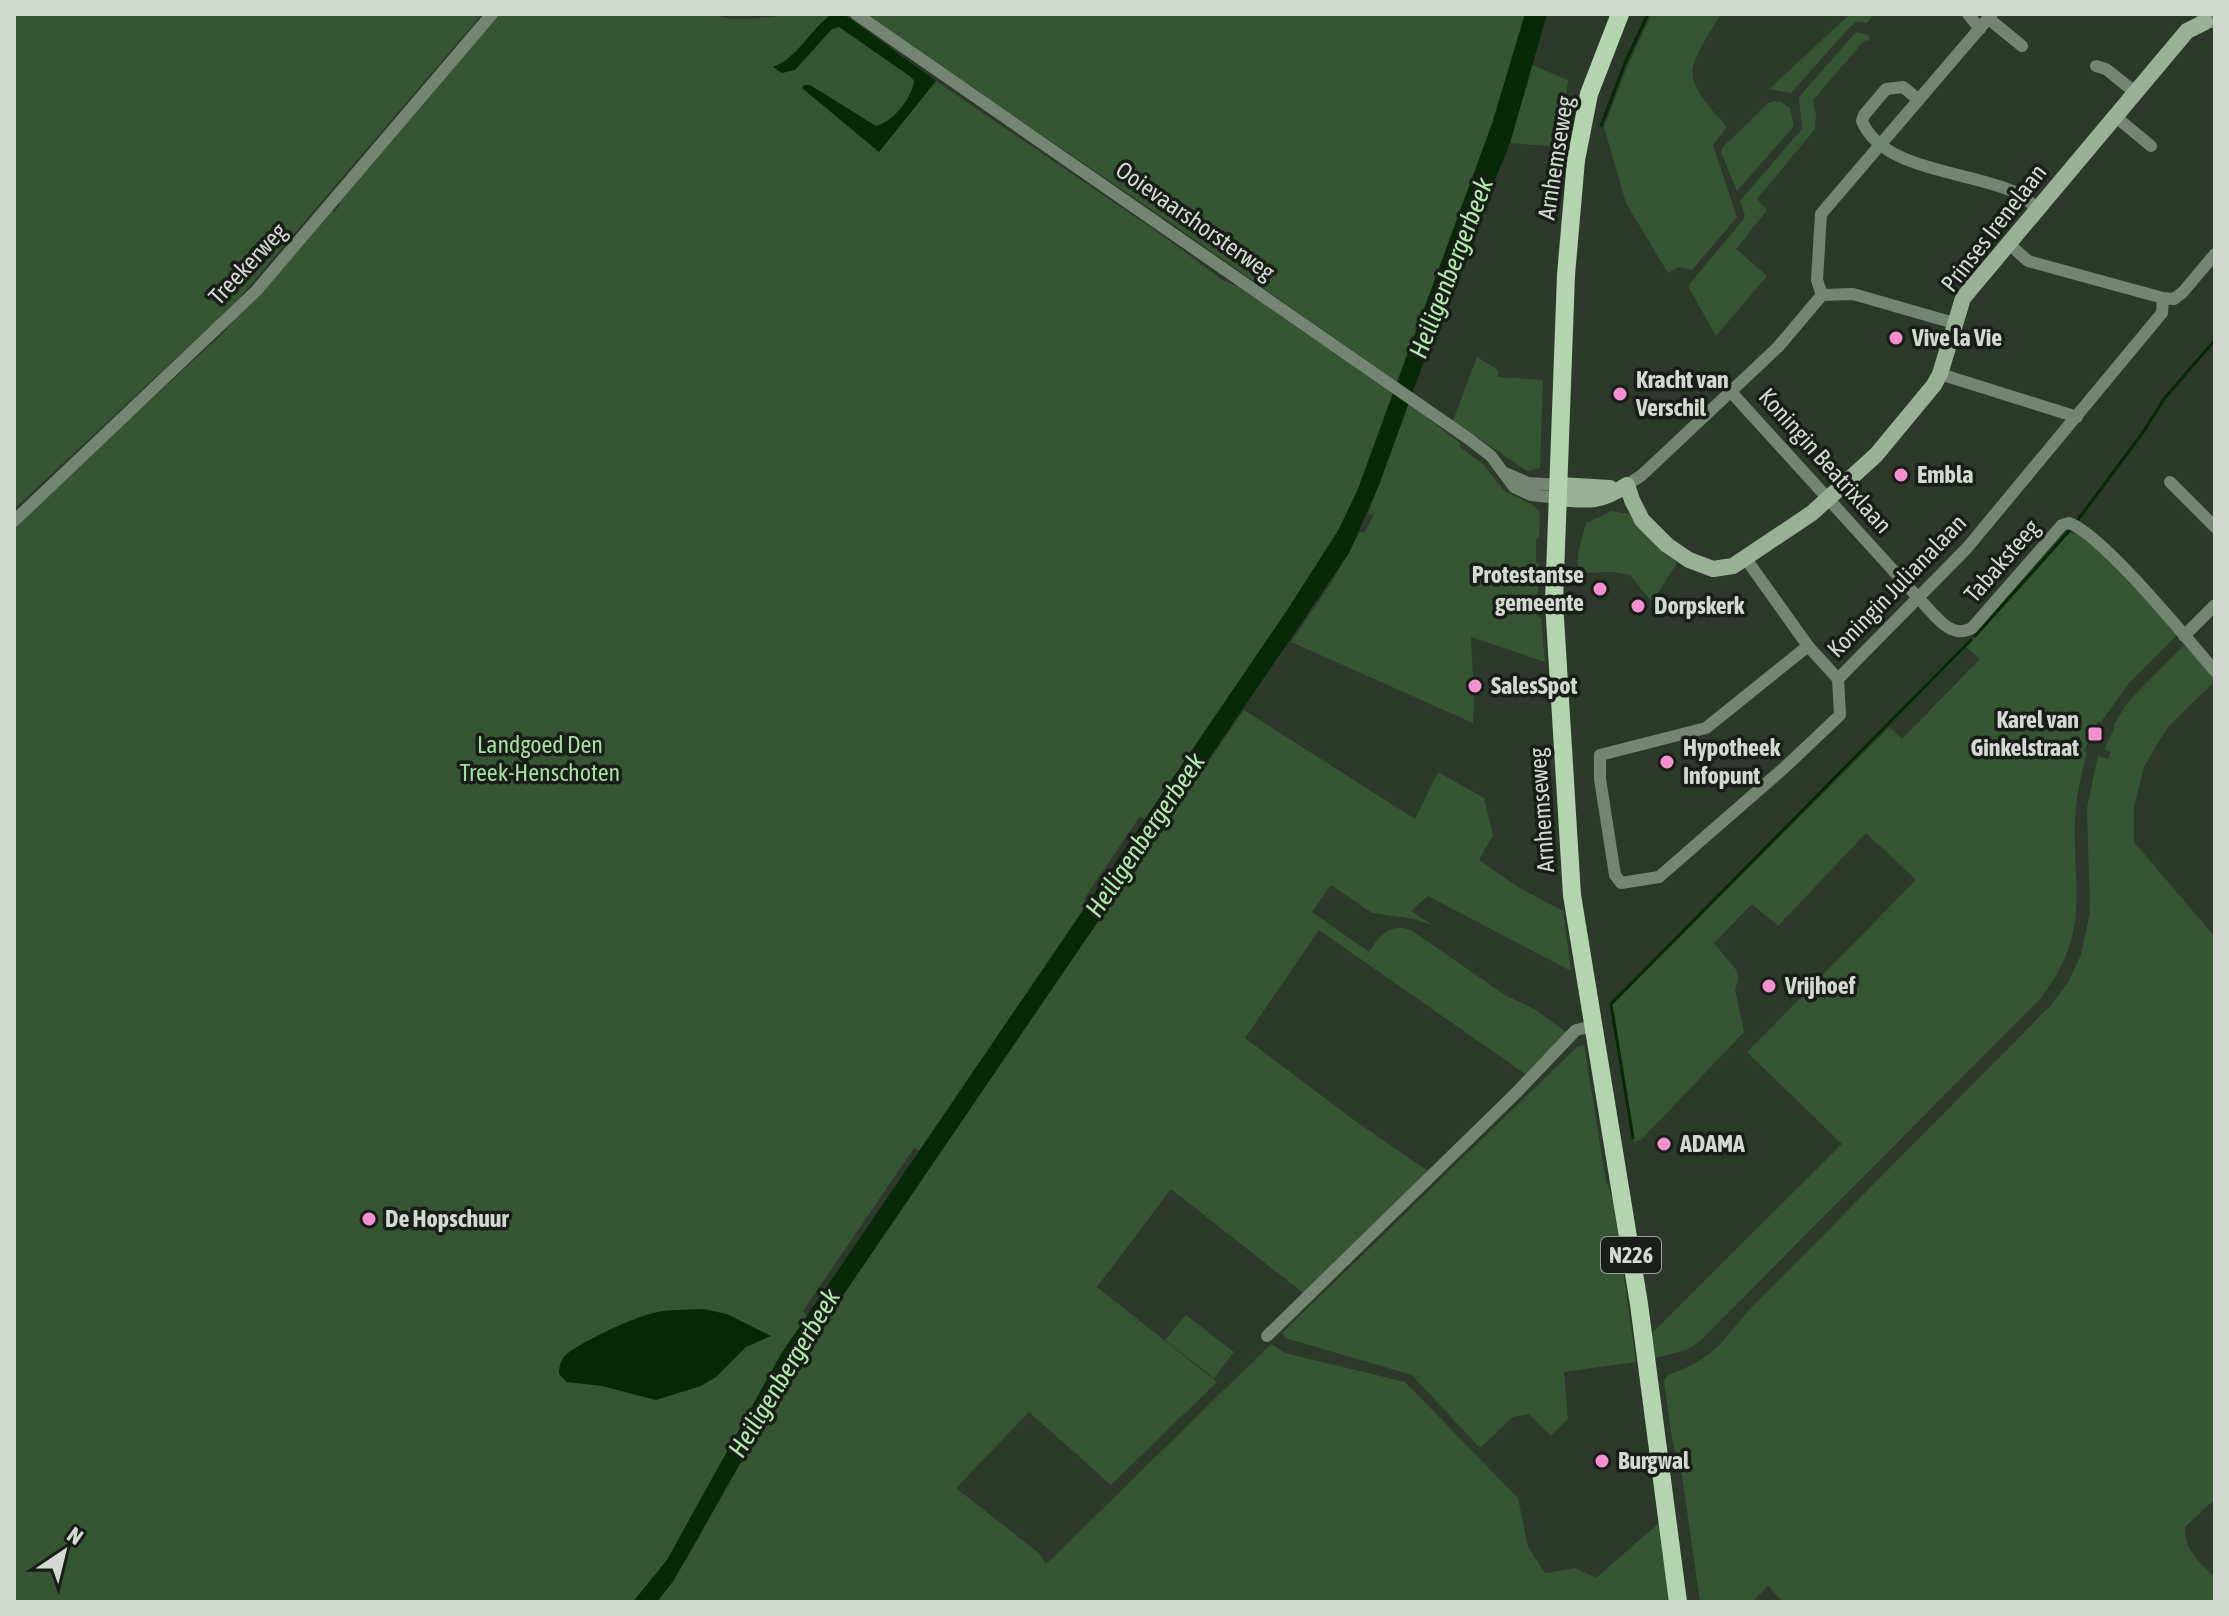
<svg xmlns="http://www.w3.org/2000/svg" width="2229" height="1616" font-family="'Asap Condensed',sans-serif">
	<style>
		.green { fill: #365533 }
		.water { fill: #072906 }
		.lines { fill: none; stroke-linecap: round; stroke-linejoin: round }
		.stream { stroke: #072906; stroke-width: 3 }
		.street { stroke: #758573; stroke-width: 12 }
		.secondary { stroke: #98b195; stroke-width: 16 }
		.primary { stroke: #b3d4af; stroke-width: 18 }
		.poi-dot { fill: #f690d0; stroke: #191f18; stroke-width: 3 }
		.labels { text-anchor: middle; stroke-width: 7; stroke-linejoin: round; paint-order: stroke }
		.shield { fill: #191f18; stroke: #9aa199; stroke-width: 2 }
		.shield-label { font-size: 22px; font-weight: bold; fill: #d1d9d0 }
		.street-label { font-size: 24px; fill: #d1d9d0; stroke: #191f18 }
		.poi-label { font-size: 24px; font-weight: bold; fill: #d1d9d0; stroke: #191f18; text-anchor: start }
		.park-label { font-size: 24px; fill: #a6dea0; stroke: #191f18 }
		.water-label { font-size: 26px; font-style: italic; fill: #b1e9ab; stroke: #191f18 }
	</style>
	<rect width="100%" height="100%" fill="#2d3a2b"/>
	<path class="green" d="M14 14H482L235 303 14 509Z
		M496 14H715C736 27 802 9 832 14 843 16 915 76 930 88L936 81 1169 240 1222 280 1239 287 1393 392 1358 489 1339 529 1288 609 1145 819 1140 816 1084 899 1088 903 919 1151 914 1148 803 1311 807 1316 781 1354 667 1560 633 1602H14V526L222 334 331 210 334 212 340 205 338 202Z
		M864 14H1525L1492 124 1397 382 1155 212Z
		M1652 14H1721C1685 73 1679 73 1727 127L1713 145 1737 217 1692 270 1678 267 1668 273 1626 203 1604 127 1627 67Z
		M1850 14H1874L1867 23 1856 22 1849 28 1791 93 1769 89Z
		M1856 32 1868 35 1870 39 1863 42 1813 100 1816 116 1815 129 1757 199 1767 210 1736 249 1767 276 1716 336 1688 286 1743 220 1745 216 1740 201 1802 129 1799 97Z
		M1532 65 1568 80 1559 147 1510 143Z
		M1774 101 1781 102 1790 108 1794 126 1737 191 1721 152 1723 147 1768 103Z
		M1477 357 1498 370V377L1543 380 1540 468 1527 471 1453 421Z
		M1408 403 1460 443V447L1484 465 1504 491 1531 504 1540 511 1539 537 1536 540V563L1539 564 1537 615 1541 618 1545 662 1471 637C1472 666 1475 694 1473 723L1291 642 1331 583 1360 532 1364 533 1374 515 1368 514Z
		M1612 511 1629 514 1677 563 1652 602 1630 575 1612 572 1578 573V553L1586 523Z
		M2070 532 2082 536 2095 546 2178 634 2129 683 2101 722 2098 721 2084 751 2087 752C2081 775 2076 797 2075 820 2073 895 2091 933 2040 999L1699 1342 1686 1350 1652 1359 1648 1337 1842 1144 1747 1052 1916 880 1866 833 1778 926 1752 904 1714 943 1737 971 1738 980 1735 989 1744 1032 1641 1140 1633 1142 1614 1012 1610 1007 1889 727 1902 739 1980 659 1966 647Z
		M2186 643 2215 676V681L2169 726 2159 741 2144 767 2134 807V842L2215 937V1499L2185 1527C2185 1554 2199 1559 2215 1578V1602H1783L1768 1586 1752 1602H1700L1682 1475 1672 1439 1664 1381 1668 1375C1713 1359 1720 1344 1750 1309L2052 1004 2068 982 2081 955 2090 912 2087 808 2098 756 2108 759 2111 752 2104 749 2115 727 2113 726 2128 702Z
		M1244 710 1415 819 1438 772 1484 798 1493 835 1479 860 1518 887 1563 911 1571 971 1428 896 1411 911 1432 925 1414 919 1372 913 1331 885 1312 912 1369 952C1380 935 1389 923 1411 930L1505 995 1536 1010 1574 1038 1531 1078 1319 930 1245 1038 1354 1120 1432 1174 1307 1296 1171 1189 1097 1287 1217 1382 1111 1485 1029 1412 956 1488 1040 1554 1046 1564 1271 1344 1285 1353 1405 1382 1518 1498 1528 1547 1545 1573 1575 1568 1596 1578 1660 1522 1671 1602H657L687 1558 797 1363 897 1214Z
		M1584 1045 1606 1181 1613 1200 1636 1362 1564 1372 1568 1419 1551 1436 1529 1414 1513 1417 1480 1448 1412 1375 1285 1338 1282 1333 1578 1046Z
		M1186 1315 1234 1352 1214 1378 1165 1340Z"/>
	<path class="water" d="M832 14H843L852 20 936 81 879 152 802 88 804 85H810L876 126C893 122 912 98 914 81L911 77 839 27 832 29 795 70 782 73 773 67C799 57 810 29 832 14Z
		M1525 14H1547L1510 143 1446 301 1379 485 1349 553 797 1363 674 1580 657 1602H633L667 1560 781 1354 1288 609 1339 529 1358 489 1492 124Z
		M703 1309 727 1314 771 1336 746 1347 716 1377 701 1386 656 1400 602 1386 567 1382 559 1374C559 1368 560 1362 564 1357 575 1344 635 1317 653 1313 669 1309 687 1310 703 1309Z"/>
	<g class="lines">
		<path class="stream" d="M1601 126 1625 63 1648 14
			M2077 521 2144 431 2164 399 2215 340
			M1975 636 2070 530
			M1633 1138 1611 1004 1971 640"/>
		<path class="street" d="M856 14 1469 439 1491 456 1514 487 1531 495 1559 498
			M1968 14 1980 29
			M2202 14 2205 22H2215
			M1989 19 2022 46
			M2096 66 2106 69 2136 93
			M1919 100 1903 87 1886 89 1864 115 1862 121C1883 172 1972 171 2017 193 2025 197 2031 204 2038 209
			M2116 117 2151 146
			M2009 244 2028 261 2163 298
			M1822 295 1817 280 1821 214 1992 14
			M1822 295 1853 294 1954 323
			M1940 374 2077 417
			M1731 392 1922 602C1936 616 1951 640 1972 628L2062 525 2069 523C2102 534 2188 640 2215 671
			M1505 473 1528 483 1560 485
			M2170 482 2215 527
			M1627 485 1642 475 1778 347 1822 295
			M14 521 256 291 492 14
			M1746 559 1808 646 1838 679
			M2184 636 2215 605
			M1808 646 1706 728 1600 755V779L1615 875 1621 883 1659 877 1784 768 1840 715 1838 679 1967 548 2157 319 2162 313 2163 298 2174 299 2183 292 2215 254
			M1267 1336 1516 1093 1576 1030 1594 1026"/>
		<path class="secondary" d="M1560 485 1610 488
			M1627 485 1632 500 1642 520 1667 545 1689 560 1713 569 1733 566 1812 513 1843 485 1876 455 1934 385 1940 374 1963 298 2187 31 2205 22
			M1559 498C1589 501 1601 502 1627 485"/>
		<path class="primary" d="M1620 14 1589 94 1576 160 1566 275 1554 602 1572 895 1639 1304 1678 1602"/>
	</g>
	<g class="poi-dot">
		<circle cx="1896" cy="338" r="8"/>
		<circle cx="1620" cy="394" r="8"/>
		<circle cx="1901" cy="475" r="8"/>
		<circle cx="1600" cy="589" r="8"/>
		<circle cx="1638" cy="606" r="8"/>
		<circle cx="1475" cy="686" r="8"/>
		<rect x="2087" y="726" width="16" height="16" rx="4"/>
		<circle cx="1667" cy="762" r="8"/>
		<circle cx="1769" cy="986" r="8"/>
		<circle cx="1664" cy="1144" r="8"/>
		<circle cx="369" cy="1219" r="8"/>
		<circle cx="1602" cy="1461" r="8"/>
	</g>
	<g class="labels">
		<rect class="shield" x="1601" y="1237" width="60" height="36" rx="6"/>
		<g class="shield-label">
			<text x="1631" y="1263">N226</text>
		</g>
		<g class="street-label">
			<text transform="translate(1556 158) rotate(-81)" y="8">Arnhemseweg</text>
			<text transform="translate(1195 221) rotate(35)" y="8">Ooievaarshorsterweg</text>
			<text transform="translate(1994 228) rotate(-52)" y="8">Prinses Irenelaan</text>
			<text transform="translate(248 264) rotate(-47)" y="8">Treekerweg</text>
			<text transform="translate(1825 461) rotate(48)" y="8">Koningin Beatrixlaan</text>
			<text transform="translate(2002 561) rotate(-49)" y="8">Tabaksteeg</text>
			<text transform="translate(1897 586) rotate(-46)" y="8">Koningin Julianalaan</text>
			<text transform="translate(1542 810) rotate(-94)" y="8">Arnhemseweg</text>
		</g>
		<g class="poi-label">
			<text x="1912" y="346">Vive la Vie</text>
			<text x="1636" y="388">Kracht van<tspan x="1636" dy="28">Verschil</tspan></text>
			<text x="1917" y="483">Embla</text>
			<text x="1584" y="583" text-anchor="end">Protestantse<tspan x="1584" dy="28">gemeente</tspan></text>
			<text x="1654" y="614">Dorpskerk</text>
			<text x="1491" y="694">SalesSpot</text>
			<text x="2079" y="728" text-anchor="end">Karel van<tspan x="2079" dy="28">Ginkelstraat</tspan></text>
			<text x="1683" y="756">Hypotheek<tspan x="1683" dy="28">Infopunt</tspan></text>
			<text x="1785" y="994">Vrijhoef</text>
			<text x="1680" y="1152">ADAMA</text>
			<text x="385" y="1227">De Hopschuur</text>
			<text x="1618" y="1469">Burgwal</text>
		</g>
		<g class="park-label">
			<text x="540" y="753">Landgoed Den<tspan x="540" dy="28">Treek-Henschoten</tspan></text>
		</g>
		<g class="water-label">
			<text transform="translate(1451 268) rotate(-69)" y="9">Heiligenbergerbeek</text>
			<text transform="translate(1145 835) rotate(-56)" y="9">Heiligenbergerbeek</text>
			<text transform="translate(784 1373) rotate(-59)" y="9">Heiligenbergerbeek</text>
		</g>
	</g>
	<rect width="2229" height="1616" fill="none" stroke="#d1d9d0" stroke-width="32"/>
	<g transform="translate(64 1552) rotate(35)" stroke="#191f18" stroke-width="6" paint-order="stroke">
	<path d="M0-6L14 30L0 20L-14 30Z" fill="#d1d9d0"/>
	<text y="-12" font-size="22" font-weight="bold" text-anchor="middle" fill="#d1d9d0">N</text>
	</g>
</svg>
